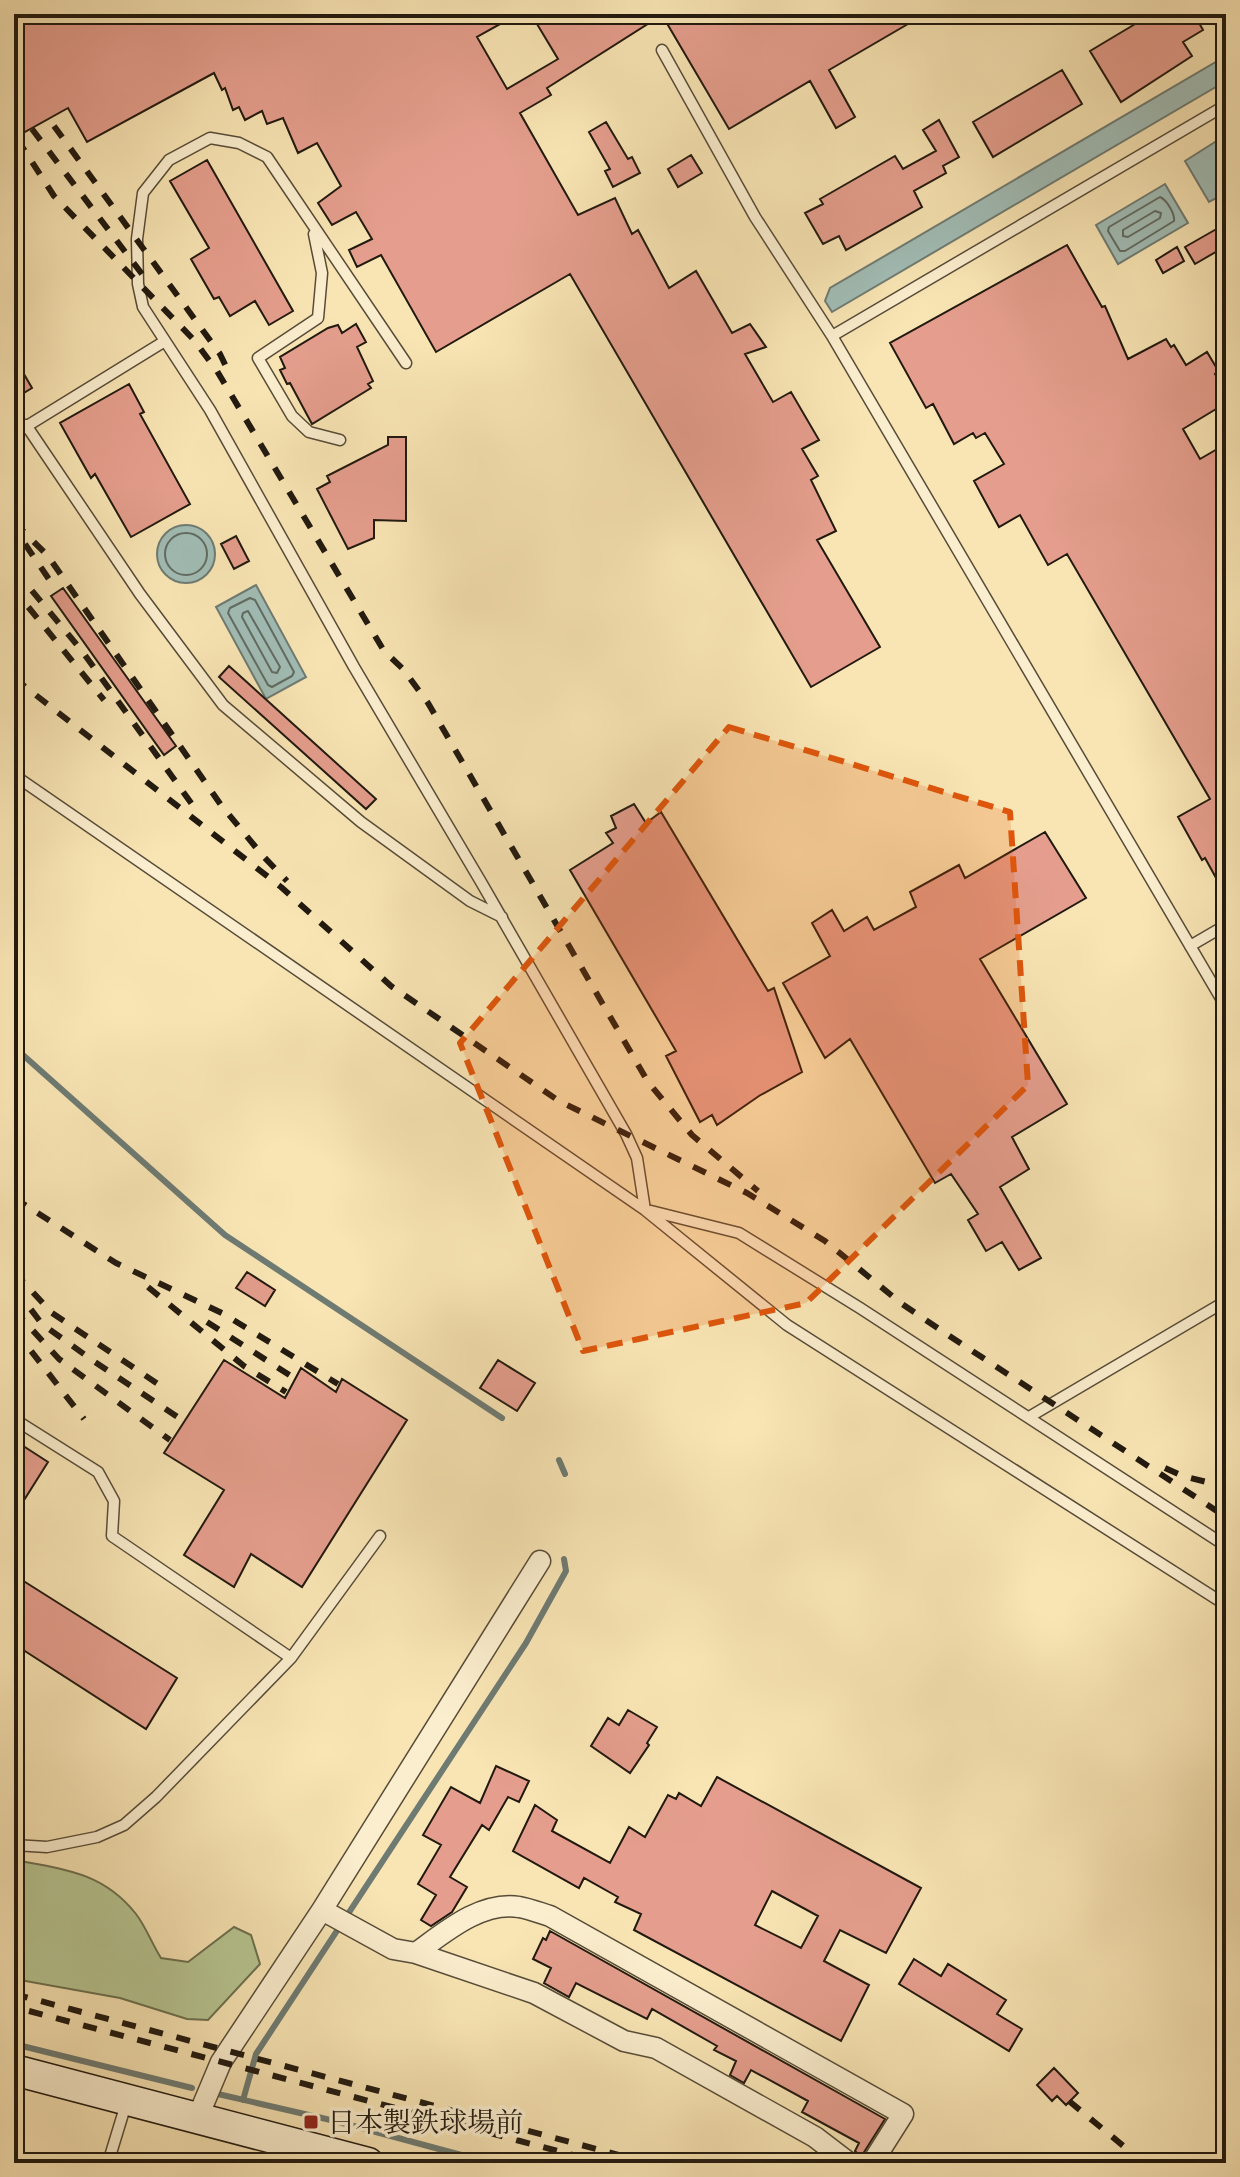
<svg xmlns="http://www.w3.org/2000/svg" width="1240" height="2177" font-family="Alegreya,'Noto Serif JP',serif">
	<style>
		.green { fill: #b7c692; stroke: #6c7050; stroke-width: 2 }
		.water { fill: #a1bdb6; stroke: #6e7b73; stroke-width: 2 }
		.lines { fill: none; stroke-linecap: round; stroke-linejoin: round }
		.shore { stroke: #616b62; stroke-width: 2 }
		.stream { stroke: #6e7b73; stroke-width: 6 }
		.building { fill: #e59e8d; stroke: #21190f; stroke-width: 2; fill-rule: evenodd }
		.lane-casing { stroke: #574c38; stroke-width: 13 }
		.street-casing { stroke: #574c38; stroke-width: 23 }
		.secondary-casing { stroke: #21190f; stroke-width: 33 }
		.lane { stroke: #fbeece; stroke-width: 10 }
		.street { stroke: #fbeece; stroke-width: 20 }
		.secondary { stroke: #fbeece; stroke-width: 30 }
		.rail { stroke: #21190f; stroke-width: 6; stroke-dasharray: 14 14; stroke-linecap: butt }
		.marked { fill: #de560c; fill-opacity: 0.2; stroke: #de560c; stroke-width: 6; stroke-dasharray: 16 10; stroke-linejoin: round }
		.poi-dot { fill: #8f2418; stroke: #fbeece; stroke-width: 3 }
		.labels { text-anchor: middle; stroke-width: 7; stroke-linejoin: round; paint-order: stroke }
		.poi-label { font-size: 28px; fill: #21190f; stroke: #fbeece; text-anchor: start }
	</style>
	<rect width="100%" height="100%" fill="#f9e5b4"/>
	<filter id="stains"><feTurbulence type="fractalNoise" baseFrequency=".0025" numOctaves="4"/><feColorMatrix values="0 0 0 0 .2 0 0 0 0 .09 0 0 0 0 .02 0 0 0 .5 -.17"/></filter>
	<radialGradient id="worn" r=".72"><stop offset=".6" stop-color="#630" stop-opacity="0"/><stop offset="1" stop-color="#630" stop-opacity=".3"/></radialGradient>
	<path class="green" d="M14 1860C63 1869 103 1872 136 1914 146 1927 152 1944 161 1958L188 1962 234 1927 251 1935 260 1964 208 2020 187 2019 120 1998 14 1979Z"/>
	<path class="water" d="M1226 56V81L832 312 825 301 830 288Z
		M1226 135V193L1209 202 1185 161Z
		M1165 184 1188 223 1118 264 1096 225Z
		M157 554a29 29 0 1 1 58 0a29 29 0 1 1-58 0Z
		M256 585 306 677 266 699 216 607Z"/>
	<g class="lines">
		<path class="shore" d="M1160 197C1167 200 1175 214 1174 221L1125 251H1120L1108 231 1109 227Z
			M1155 211 1161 213 1160 218 1128 237 1123 236V230Z
			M165 554a21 21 0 1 1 42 0a21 21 0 1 1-42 0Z
			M250 598 255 600 294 672 292 676 272 687 268 685 228 613 230 608Z
			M248 611 280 667 277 673 272 672 242 617 243 613Z"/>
		<path class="stream" d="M14 1047 225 1235 502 1418
			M559 1460 565 1474
			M14 2044 192 2088
			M218 2094 335 2121 491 2163
			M243 2100 256 2054 526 1643 566 1571 564 1559"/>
	</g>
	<path class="building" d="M14 14H518L477 37 507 89 558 59 531 14H925L829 70 855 117 836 128 810 81 729 129 662 15 547 88 551 95 520 113 578 215 615 198 632 234 638 230 669 288 696 271 732 333 750 324 766 347 745 354 773 402 791 392 819 440 802 449 818 476 811 480 836 531 817 540 880 647 811 687 570 274 436 352 381 255 357 267 349 250 372 239 356 212 332 225 318 203 341 186 317 143 298 153 283 118 267 124 262 111 245 120 239 107 233 110 225 88 222 90 214 73 87 142 68 108 14 138Z
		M1152 14H1163L1166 20 1176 14H1194L1203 30 1183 42 1192 56 1121 102 1090 51Z
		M1062 70 1082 104 993 157 973 122Z
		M939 120 959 157 943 166 946 173 914 191 922 207 846 250 839 236 823 244 805 213 823 204 820 199 895 156 903 169 936 151 923 130Z
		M606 122 628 159 632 157 640 173 613 187 605 171 610 169 589 132Z
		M691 155 702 173 678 187 668 169Z
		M207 160 293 311 269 325 255 301 230 316 219 297 214 299 191 259 209 248 170 181Z
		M1220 227 1226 237V246L1195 264 1185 247Z
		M1067 245 1102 307 1105 306 1128 359 1166 339 1171 347 1174 345 1186 365 1207 352 1219 372 1215 374 1226 393V403L1183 429 1200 459 1226 444V896L1205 858 1202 860 1178 817 1210 799 1067 554 1048 565 1020 515 999 527 974 481 1004 464 985 433 976 438 973 433 954 444 933 404 926 408 890 343Z
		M1177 247 1184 261 1163 273 1156 260Z
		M356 324 366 342 357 347 373 381 368 384 371 388 312 424 290 383 287 384 280 370 285 368 280 357 328 328 338 325 342 333Z
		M14 357 32 388 14 399Z
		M129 384 144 412 140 414 190 504 131 537 95 474 91 478 60 423Z
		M388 437H406V521L374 520V538L348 549 317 489 330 482 327 476 388 445Z
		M236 536 249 561 234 569 221 544Z
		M63 588 176 746 164 755 51 596Z
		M229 666 376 799 366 809 219 677Z
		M634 804 646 823 661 812 768 991 774 988 802 1072 759 1096 717 1125 712 1115 700 1122 666 1056 676 1051 570 870 613 843 606 833 616 828 611 816Z
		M1045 832 1086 898 980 959 1067 1104 1012 1137 1029 1169 1000 1187 1041 1258 1019 1270 1002 1242 986 1251 968 1220 978 1214 951 1174 935 1183 850 1039 825 1058 783 983 830 956 812 923 832 910 844 931 867 917 874 930 916 907 910 892 959 865 965 878Z
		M247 1272 275 1290 265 1306 236 1288Z
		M224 1360 285 1398 301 1368 336 1392 342 1379 407 1420 302 1587 251 1554 234 1587 184 1555 224 1490 164 1453Z
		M498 1360 535 1383 517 1411 480 1388Z
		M14 1440 48 1462 14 1516Z
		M14 1575 177 1678 146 1729 14 1644Z
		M628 1710 657 1727 647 1743 649 1745 630 1773 591 1746 608 1718 619 1725Z
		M496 1766 529 1781 519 1802 508 1797 489 1830 482 1825 450 1877 467 1887 452 1912 431 1926 421 1920 436 1895 418 1884 441 1845 423 1835 451 1787 480 1803Z
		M717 1777 921 1888 886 1953 840 1930 824 1961 869 1985 841 2041 634 1930 641 1914 615 1902 618 1897 584 1878 579 1888 513 1851 535 1805 557 1820 552 1831 610 1863 629 1827 645 1837 668 1795 676 1799 679 1793 701 1806ZM772 1891 818 1916 801 1948 755 1925Z
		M550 1931 885 2119 861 2157 855 2151 859 2143 802 2112 808 2101 751 2070 744 2083 730 2075 736 2061 714 2050 717 2046 652 2009 647 2019 576 1983 569 1997 544 1983 551 1968 533 1959 543 1938 546 1940Z
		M914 1959 941 1976 948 1964 1006 2000 997 2014 1022 2029 1009 2051 899 1984Z
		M1054 2068 1078 2093 1066 2105 1057 2096 1052 2101 1037 2085Z"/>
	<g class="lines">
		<g class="lane-casing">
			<path id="lane" d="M662 50 755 217 832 336 1226 1007
				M314 234 322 273 318 318 258 358 292 416 309 432 340 440
				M832 336 1226 105
				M406 363 267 157 239 143 210 138 169 160 143 193 137 239 138 284 143 307 210 410 354 667 481 882 626 1134 637 1158 645 1210
				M26 425 140 594 223 705 361 822 470 901 502 917
				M14 434 165 341
				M14 775 645 1210 787 1325 1226 1605
				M1190 946 1226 925
				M651 1211 739 1233 860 1308 1226 1546
				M1029 1417 1226 1301
				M14 1419 98 1472 114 1501 112 1536 291 1658
				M14 1845 47 1847 97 1837 124 1825 156 1797 291 1658 380 1536
				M108 2163 126 2104"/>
		</g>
		<g class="street-casing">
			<path id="street" d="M322 1910 393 1949 416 1953 534 1993 624 2041 656 2048 815 2137 849 2163
				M416 1953C445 1932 481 1901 519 1907 530 1909 540 1913 550 1916L903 2114 872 2163
				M197 2119 221 2062 322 1910 540 1561"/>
		</g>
		<g class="secondary-casing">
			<path id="secondary" d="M14 2070 368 2163"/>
		</g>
		<use href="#lane" class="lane"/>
		<use href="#street" class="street"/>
		<use href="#secondary" class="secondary"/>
		<path class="rail" d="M54 126 220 354 230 375
			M32 129 148 282
			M17 139 54 196 194 340 217 371 384 651 403 669 428 703 648 1082 692 1135 758 1191
			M14 522 48 556 221 805 263 856 287 881
			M25 544 55 588
			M14 569 82 651 199 814
			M14 583 25 603 104 700
			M14 678 281 887 391 986 559 1101 747 1193 825 1241 902 1304 951 1337 1226 1517
			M14 1198 116 1263 222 1313 338 1384
			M14 1272 52 1313 161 1386
			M14 1287 42 1324 95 1362 182 1420
			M148 1287 244 1366 286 1392
			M14 1310 59 1359 170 1440
			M207 1322 294 1378
			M14 1329 84 1419
			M1165 1468 1183 1476 1226 1487
			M14 1994 649 2163
			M29 2011 603 2163
			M1069 2101 1144 2163"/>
	</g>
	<path class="marked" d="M729 727 1010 812 1028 1085 806 1303 583 1351 460 1043Z"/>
	<rect class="poi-dot" x="303" y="2114" width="16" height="16" rx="4"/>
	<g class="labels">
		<g class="poi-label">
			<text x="327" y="2132">日本製鉄球場前</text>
		</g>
	</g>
	<rect width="1240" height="2177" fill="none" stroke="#f9e5b4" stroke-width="48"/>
	<rect x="16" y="16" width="1208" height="2145" fill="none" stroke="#21190f" stroke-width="4"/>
	<rect x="24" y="24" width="1192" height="2129" fill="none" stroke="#21190f" stroke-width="2"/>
	<rect width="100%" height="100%" filter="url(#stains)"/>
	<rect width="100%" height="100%" fill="url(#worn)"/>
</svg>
